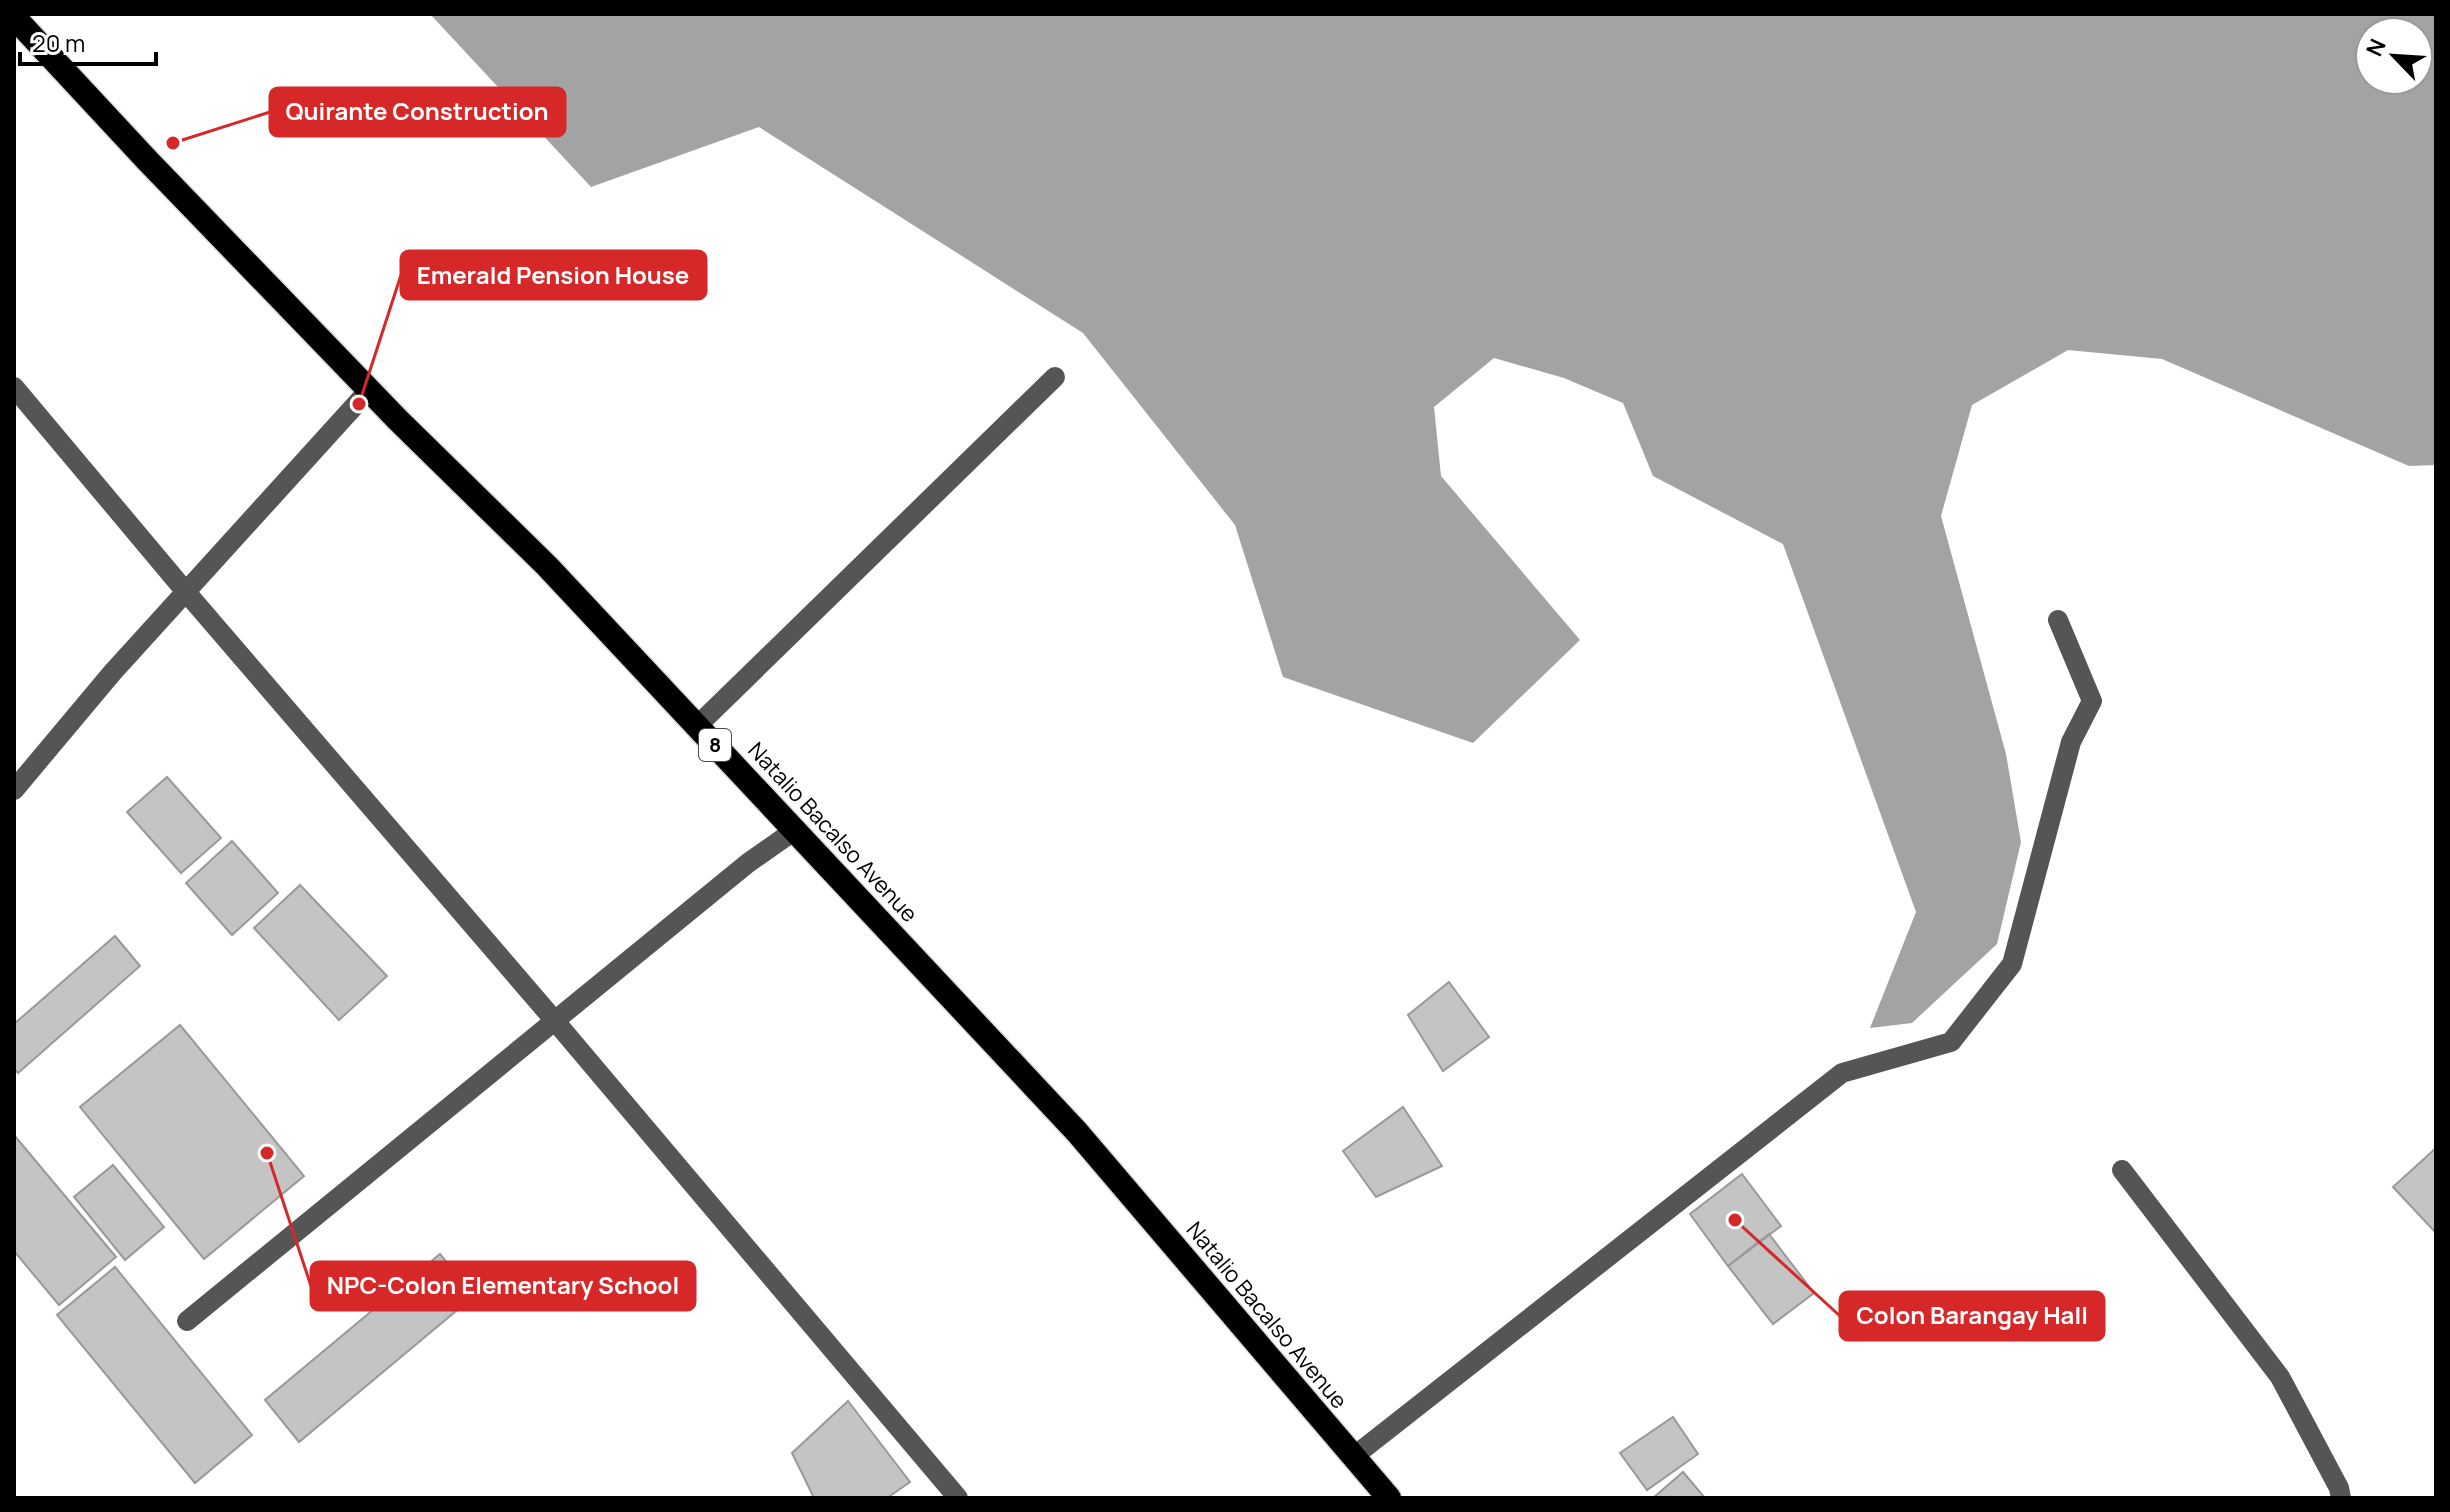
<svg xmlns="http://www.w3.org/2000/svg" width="2450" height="1512" font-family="Manrope,sans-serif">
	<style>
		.water { fill: #a3a3a3; fill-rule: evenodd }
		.building { fill: #c4c4c4; stroke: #999; stroke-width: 2 }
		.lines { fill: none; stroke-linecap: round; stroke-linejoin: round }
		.highway-casing { stroke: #dbdbdb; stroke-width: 27 }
		.minor { stroke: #555; stroke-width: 20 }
		.highway { stroke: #000; stroke-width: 24 }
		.labels { text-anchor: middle; stroke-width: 6; stroke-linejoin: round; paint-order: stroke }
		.shield { fill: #fff; stroke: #4c4c4c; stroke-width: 2 }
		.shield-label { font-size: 20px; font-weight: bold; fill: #000 }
		.street-label { font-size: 22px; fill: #000; stroke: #fff }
		.leader { fill: none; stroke: #d62828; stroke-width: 3 }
		.callout-dot { fill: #d62828; stroke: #fff; stroke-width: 3 }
		.callout { fill: #d62828; stroke: #d62828; stroke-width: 3 }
		.callout-label { font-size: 24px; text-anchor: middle; font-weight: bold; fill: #fff }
	</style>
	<rect width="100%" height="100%" fill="#fff"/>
	<path class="water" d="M430 14H2436V465L2409 466 2162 359 2068 350 1972 405 1941 516 2006 754 2021 842 1997 944 1912 1023 1870 1028 1916 912 1783 544 1653 476 1623 403 1564 378 1494 358 1434 407 1441 476 1580 640 1473 743 1283 677 1235 525 1083 333 759 127 591 187ZM2370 32H2418V80H2370Z"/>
	<path class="building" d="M167 777 221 838 181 873 127 812Z
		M232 841 278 893 232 935 186 883Z
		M300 885 387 976 339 1020 254 928Z
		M115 936 140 966 18 1073 14 1068V1024Z
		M1449 982 1489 1037 1443 1071 1408 1015Z
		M180 1025 304 1176 204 1259 80 1107Z
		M1403 1107 1442 1166 1376 1197 1343 1151Z
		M14 1135 116 1257 59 1305 14 1251Z
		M2436 1148V1233L2393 1187Z
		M113 1165 164 1227 125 1260 74 1197Z
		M1742 1174 1781 1226 1728 1266 1690 1214Z
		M1769 1234 1814 1293 1773 1324 1728 1266Z
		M440 1254 474 1296 299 1442 265 1400Z
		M115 1267 252 1435 195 1483 57 1315Z
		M848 1401 910 1482 887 1498H814L792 1453Z
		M1673 1417 1698 1454 1647 1490 1620 1453Z
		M1683 1472 1705 1498H1653Z"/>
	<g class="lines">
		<g class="highway-casing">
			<path id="highway" d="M14 17 147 160 398 420 547 566 1077 1132 1389 1498"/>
		</g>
		<path class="minor" d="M14 387 186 592 555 1021 958 1498
			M697 726 1055 377
			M14 790 112 673 369 390
			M2122 1170 2280 1377 2339 1488 2341 1498
			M187 1321 748 863 795 830
			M1353 1457 1842 1073 1951 1042 2012 964 2071 742 2092 701 2058 620"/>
		<use href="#highway" class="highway"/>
	</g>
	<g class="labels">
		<rect class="shield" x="699" y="729" width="32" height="32" rx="6"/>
		<g class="shield-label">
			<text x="715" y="752">8</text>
		</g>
		<g class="street-label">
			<text transform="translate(833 832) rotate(47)" y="8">Natalio Bacalso Avenue</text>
			<text transform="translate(1267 1315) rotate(50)" y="8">Natalio Bacalso Avenue</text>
		</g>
	</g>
	<path class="leader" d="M173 143L270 112M359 404L401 275M267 1153L311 1286M1735 1220L1840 1316"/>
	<g class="callout-dot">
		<circle cx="173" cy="143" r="8"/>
		<circle cx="359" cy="404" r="8"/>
		<circle cx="267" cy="1153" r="8"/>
		<circle cx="1735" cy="1220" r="8"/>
	</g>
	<g class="callout">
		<rect x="270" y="88" width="295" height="48" rx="8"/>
		<rect x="401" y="251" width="305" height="48" rx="8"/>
		<rect x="311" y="1262" width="384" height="48" rx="8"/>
		<rect x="1840" y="1292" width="264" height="48" rx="8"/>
	</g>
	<g class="callout-label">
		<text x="417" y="120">Quirante Construction</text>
		<text x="553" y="284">Emerald Pension House</text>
		<text x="503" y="1294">NPC-Colon Elementary School</text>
		<text x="1972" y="1324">Colon Barangay Hall</text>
	</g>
	<rect width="2450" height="1512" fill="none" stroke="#000000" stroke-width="32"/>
	<g transform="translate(2394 56) rotate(295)"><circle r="38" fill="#ffffff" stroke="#999999" stroke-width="2"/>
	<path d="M0-6L14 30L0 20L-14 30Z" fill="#000000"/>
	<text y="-12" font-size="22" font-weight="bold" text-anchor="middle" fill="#000000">N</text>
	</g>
	<path d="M20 52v12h136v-12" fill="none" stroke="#000000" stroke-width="4"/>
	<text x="32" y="52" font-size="24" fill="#000000" stroke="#ffffff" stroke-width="6" paint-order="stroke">20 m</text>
</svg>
